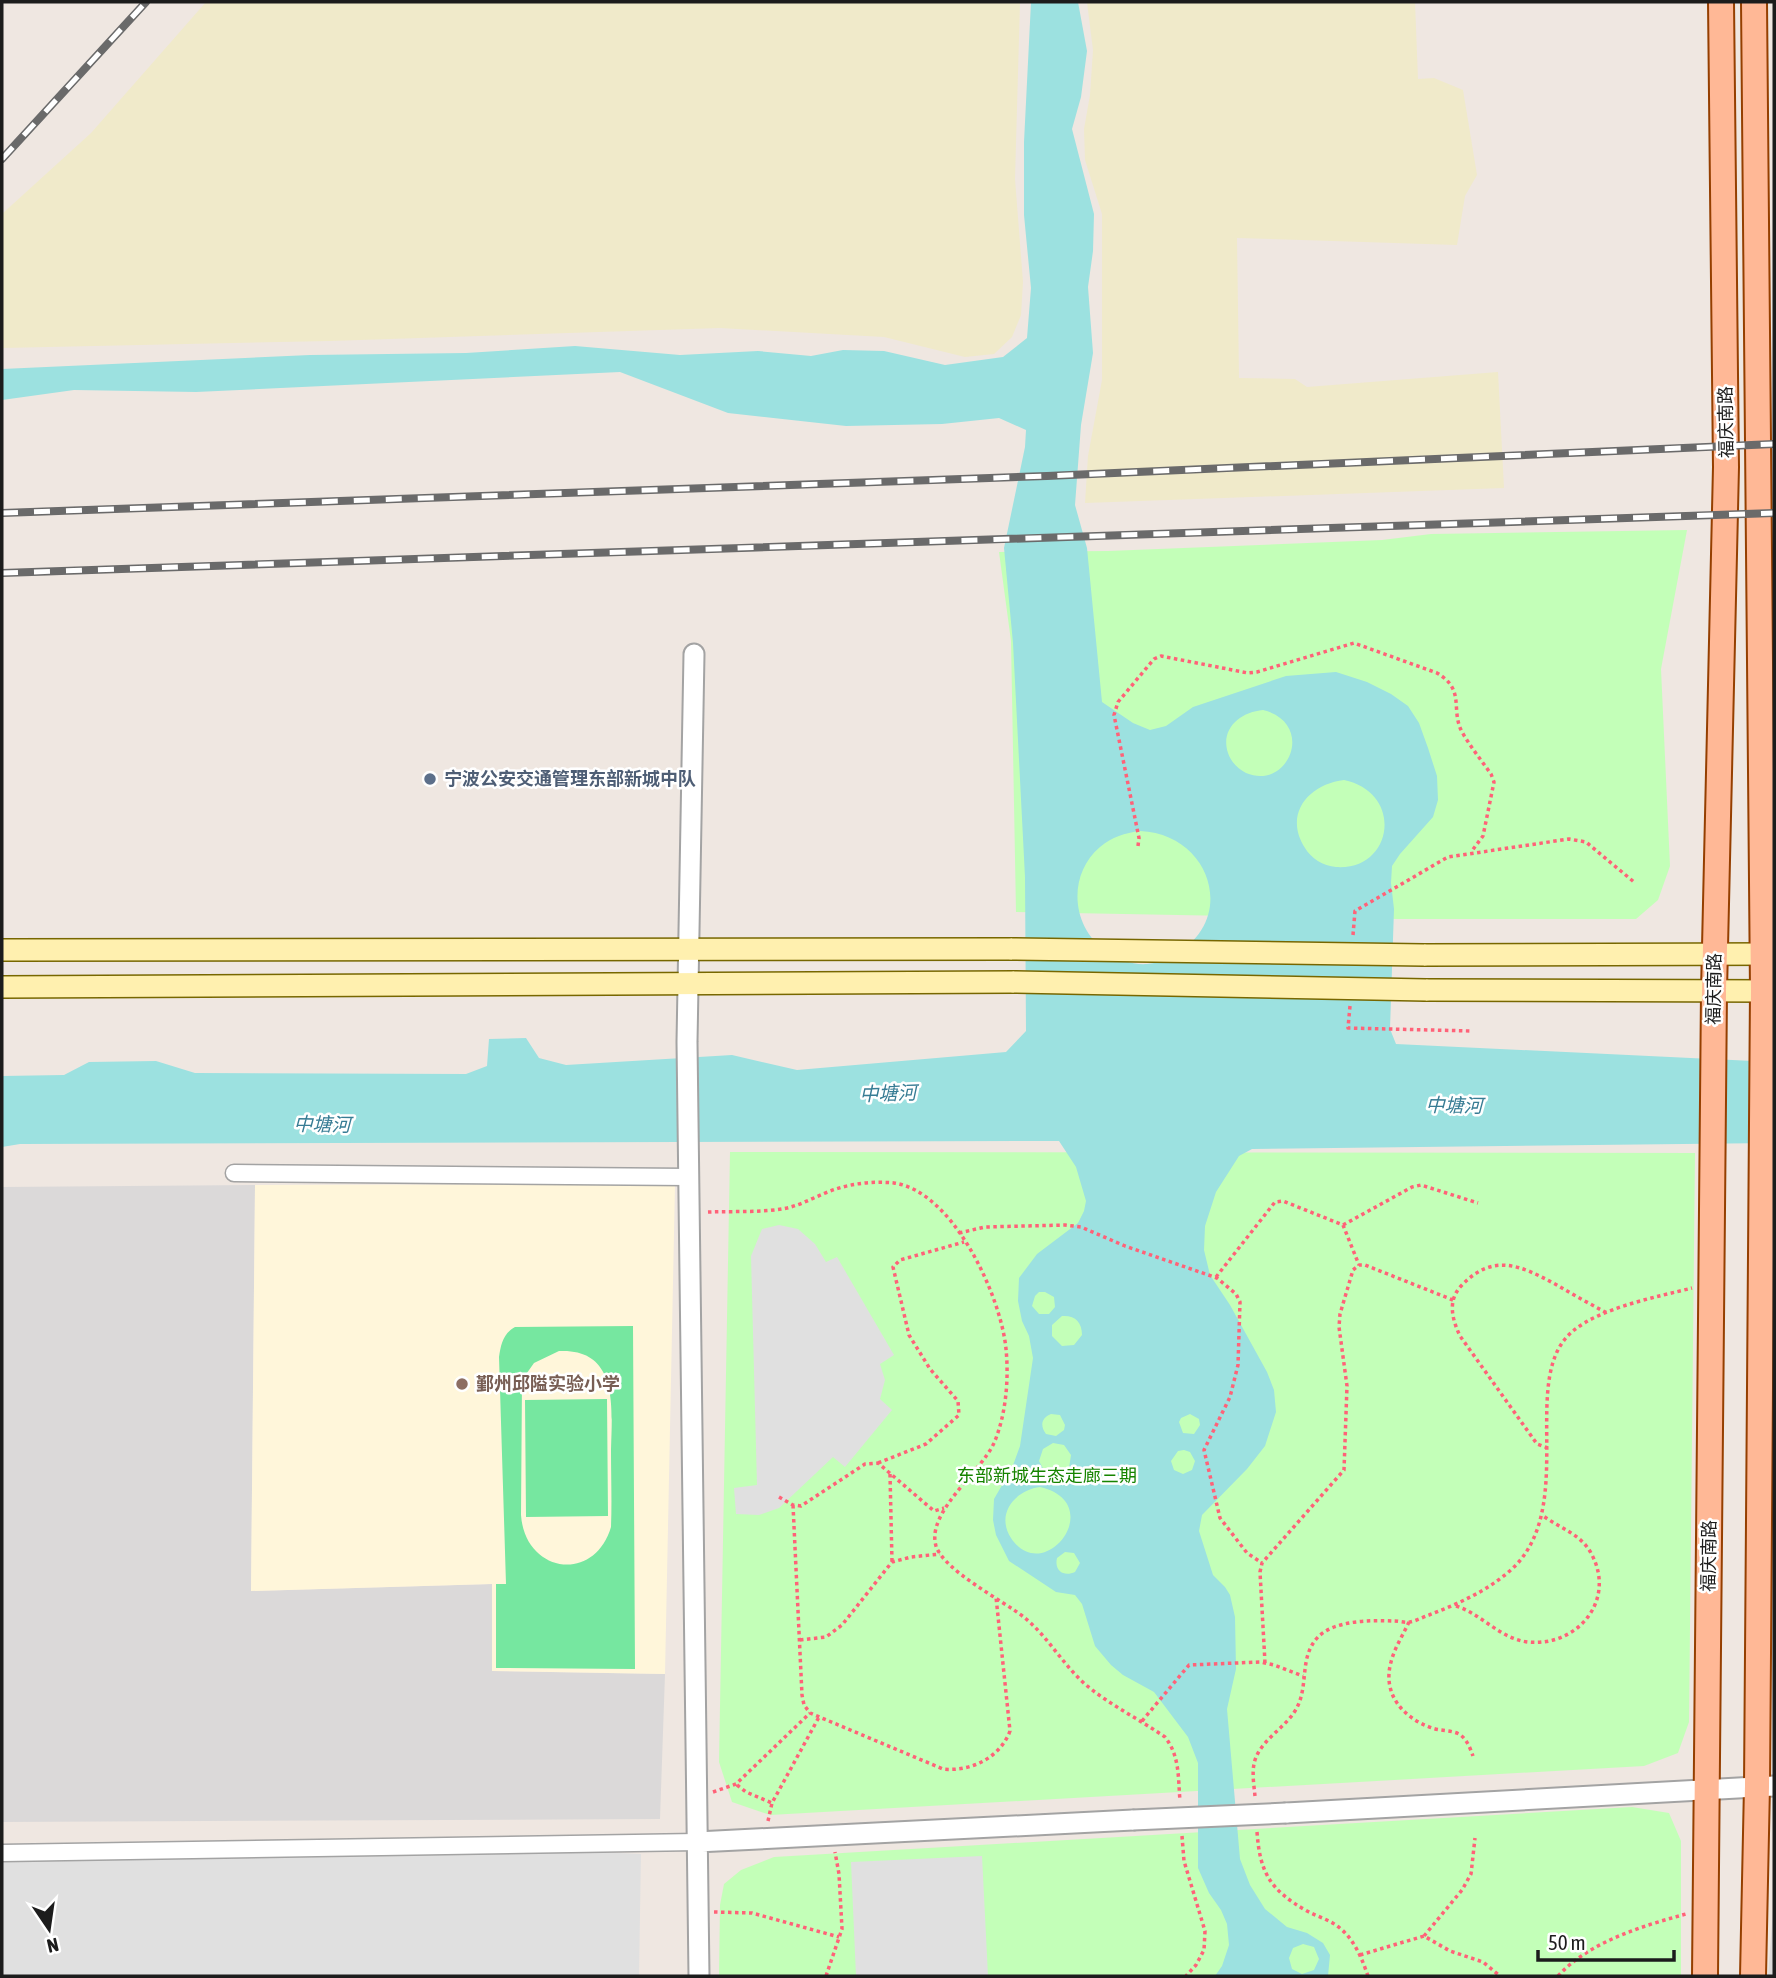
<svg xmlns="http://www.w3.org/2000/svg" width="1776" height="1978" font-family="'Asap Condensed','Noto Sans SC',sans-serif">
	<style>
		.residential { fill: #dbd9d9 }
		.education { fill: #fff6da }
		.farmland { fill: #f0eaca }
		.park { fill: #c3ffb8 }
		.pitch { fill: #76e7a0; fill-rule: evenodd }
		.parking { fill: #e0e0e0 }
		.water { fill: #9ce1e0; fill-rule: evenodd }
		.lines { fill: none; stroke-linecap: round; stroke-linejoin: round }
		.minor-casing { stroke: #a3a3a3; stroke-width: 19 }
		.tertiary-casing { stroke: #a3a3a3; stroke-width: 23 }
		.secondary-casing { stroke: #776700; stroke-width: 24 }
		.primary-casing { stroke: #953f00; stroke-width: 28 }
		.path { stroke: #ff6278; stroke-width: 3.5; stroke-dasharray: 3.5 3.5; stroke-linecap: butt }
		.minor { stroke: #fff; stroke-width: 16 }
		.tertiary { stroke: #fff; stroke-width: 19 }
		.secondary { stroke: #fff0af; stroke-width: 21 }
		.primary { stroke: #ffb896; stroke-width: 24 }
		.rail-casing { stroke: #6a6a6a; stroke-width: 8 }
		.rail { stroke: #fff; stroke-width: 5; stroke-dasharray: 16; stroke-linecap: butt }
		.tertiary-bridge-casing { stroke: #a3a3a3; stroke-width: 23; stroke-linecap: butt }
		.secondary-bridge-casing { stroke: #776700; stroke-width: 24; stroke-linecap: butt }
		.tertiary-bridge { stroke: #fff; stroke-width: 19 }
		.secondary-bridge { stroke: #fff0af; stroke-width: 21 }
		.service-dot { fill: #5c6f8a; stroke: #fff; stroke-width: 2.5 }
		.education-dot { fill: #8d6e63; stroke: #fff; stroke-width: 2.5 }
		.labels { text-anchor: middle; stroke-width: 5; stroke-linejoin: round; paint-order: stroke }
		.street-label { font-size: 18px; fill: #1c1c1c; stroke: #fff }
		.service-label { font-size: 18px; font-weight: bold; fill: #4e5e75; stroke: #fff; text-anchor: start }
		.education-label { font-size: 18px; font-weight: bold; fill: #785e54; stroke: #fff; text-anchor: start }
		.park-label { font-size: 18px; fill: #168400; stroke: #fff }
		.water-label { font-size: 19px; font-style: italic; fill: #377c94; stroke: #fff }
	</style>
	<rect width="100%" height="100%" fill="#efe7e1"/>
	<path class="residential" d="M255 1185 251 1591 492 1584 493 1671 665 1674 660 1819 2 1822V1187Z
		M1774 1898V1976H1768Z"/>
	<path class="education" d="M675 1184 665 1674 492 1671V1584L251 1591 255 1185Z"/>
	<path class="farmland" d="M206 2H1020L1015 179 1023 282 1021 315 1012 337 994 354 965 357 884 337 720 328 330 341 2 348V214L91 133Z
		M1087 2H1415L1418 79 1434 78 1463 90 1477 175 1465 196 1457 245 1237 238 1239 378 1295 379 1307 387 1498 372 1504 488 1085 503 1088 456 1102 380V214L1085 160 1084 129 1090 95 1093 50Z"/>
	<path class="park" d="M1687 530 1661 669 1670 866 1658 900 1636 919H1398L1016 912 1011 641 999 552 1108 551 1382 540 1431 534Z
		M730 1152 1695 1153 1689 1722 1678 1753 1644 1766 770 1815 732 1802 719 1762Z
		M1632 1807 1669 1813 1681 1841V1976H719L720 1905 724 1884 741 1870 774 1857Z"/>
	<path class="pitch" d="M633 1326 635 1669 496 1668V1584H506L499 1357C501 1344 503 1334 515 1327ZM559 1351C619 1348 612 1408 611 1450 611 1476 612 1501 611 1527 594 1584 525 1573 521 1515L522 1380 534 1363Z
		M607 1399 608 1516 526 1517 525 1400Z"/>
	<path class="parking" d="M779 1225 798 1229 815 1244 826 1262 837 1257 894 1355 880 1364 885 1380 880 1399 892 1410 845 1467 833 1457 779 1508 759 1515 736 1514 734 1488 757 1485 751 1256 762 1229Z
		M516 1848 641 1854 639 1976H2V1858Z
		M982 1856 988 1976H856L851 1862Z"/>
	<path class="water" d="M1031 2H1078L1087 51 1081 97 1072 129 1094 214 1093 251 1088 287 1093 353 1081 425 1075 505 1087 548 1102 702 1133 723 1150 730 1166 726 1193 707 1286 676 1336 672 1367 682 1391 694 1408 706 1419 723 1428 748 1437 776 1438 800 1433 817 1400 854 1392 866 1391 883 1394 909 1390 1029 1396 1044 1774 1062V1143L1252 1149 1239 1156 1216 1192 1205 1226 1204 1250 1210 1275 1230 1305 1267 1372 1274 1390 1276 1412 1265 1446 1247 1469 1202 1515 1199 1531 1213 1575 1225 1587 1230 1595 1235 1617 1236 1669 1227 1709 1240 1859 1250 1885 1265 1909 1287 1927 1307 1933 1323 1943 1330 1955 1328 1976H1215L1222 1966 1229 1945 1227 1924 1221 1910 1209 1893 1198 1868V1763L1188 1737 1154 1692 1123 1675 1111 1665 1095 1646 1082 1604 1075 1595 1056 1592 1009 1561 996 1535 993 1520 994 1499 1012 1468 1020 1446 1033 1358 1029 1336 1022 1321 1018 1301 1019 1278 1037 1254 1078 1223 1084 1211 1086 1201 1076 1167 1059 1141 20 1144 2 1147V1076L64 1075 89 1062 156 1061 195 1073 466 1074 487 1066 489 1039 526 1038 539 1058 566 1065 732 1055 797 1070 1006 1052 1026 1031 1025 877 1013 643 1004 548 1025 447 1026 430 999 418 942 424 846 426 728 413 620 372 196 392 74 390 2 400V369L310 355 466 353 575 346 680 355 758 351 811 356 843 350 884 351 945 365 1003 357 1027 338 1031 288 1024 215V142ZM1263 710C1316 723 1289 791 1246 773 1238 769 1231 762 1228 753 1220 729 1240 712 1263 710ZM1344 780C1405 793 1393 871 1336 867 1323 866 1311 858 1305 848 1283 814 1309 784 1344 780ZM1140 831C1212 834 1239 922 1172 956 1164 960 1157 963 1147 964 1132 965 1120 960 1107 952 1071 928 1067 875 1100 847 1112 837 1125 833 1140 831ZM1039 1292H1045L1054 1297 1055 1307 1049 1314H1039L1032 1306 1035 1296ZM1062 1316C1075 1315 1082 1322 1082 1335L1074 1345 1062 1346 1052 1336V1325ZM1051 1414 1060 1415 1065 1425 1064 1430 1056 1436 1046 1434C1040 1426 1041 1418 1051 1414ZM1190 1414 1199 1419 1200 1425 1194 1434 1183 1433 1179 1422 1181 1418ZM1053 1443 1064 1445 1071 1455 1069 1468 1059 1475 1045 1472 1039 1461 1043 1449ZM1184 1450 1190 1452 1195 1461 1192 1470 1183 1474 1174 1470 1171 1461 1178 1451ZM1040 1487C1109 1503 1044 1588 1011 1538 995 1513 1016 1490 1040 1487ZM1065 1552 1074 1553 1080 1563 1075 1572C1064 1577 1054 1571 1057 1558ZM1303 1944 1314 1947 1319 1959 1314 1970 1302 1974 1292 1969 1289 1958 1293 1948Z"/>
	<g class="lines">
		<g class="minor-casing">
			<path id="minor" d="M234 1173 688 1177
				M2 1853 697 1842"/>
		</g>
		<g class="tertiary-casing">
			<path id="tertiary" d="M694 654 687 1042 699 1976
				M1286 1813 1774 1786
				M697 1842 1133 1820"/>
		</g>
		<g class="secondary-casing">
			<path id="secondary" d="M2 950 1012 949
				M1424 955 1774 954
				M2 987 1014 982
				M1426 990 1774 991"/>
		</g>
		<g class="primary-casing">
			<path id="primary" d="M1705 1976 1714 991 1726 467 1721 2
				M1753 1976 1757 1786 1763 991 1754 2"/>
		</g>
		<path class="path" d="M1138 846 1139 838 1114 715 1118 702 1154 659 1161 656 1248 673 1257 672 1354 643 1437 673C1466 690 1450 709 1462 732 1470 746 1481 760 1491 774L1494 782 1483 836 1471 852
			M1353 935 1355 911 1448 857 1569 839 1586 842 1634 882
			M1350 1006 1348 1028 1471 1031
			M708 1212C734 1211 762 1213 787 1208 804 1204 820 1194 836 1189 854 1183 875 1181 894 1183 953 1191 1001 1296 1006 1349 1009 1379 1006 1415 994 1443 981 1472 926 1512 936 1546 944 1571 1004 1601 1025 1618 1049 1638 1063 1665 1086 1685 1110 1705 1139 1719 1165 1737 1180 1756 1178 1778 1180 1801
			M1343 1225 1412 1187 1421 1185 1478 1203
			M959 1233 985 1227 1065 1225 1081 1227 1125 1246 1217 1278 1236 1294 1240 1302 1238 1365 1230 1397 1204 1450 1220 1518 1247 1553 1262 1563
			M1216 1277 1275 1202 1283 1201 1343 1225 1359 1265
			M1548 1448 1537 1444 1460 1336C1452 1319 1447 1300 1462 1285 1493 1253 1520 1265 1555 1284 1572 1294 1590 1304 1607 1313
			M878 1463 926 1444 959 1415 958 1401 930 1369 909 1335 893 1267 900 1260 964 1242
			M890 1474 892 1562
			M779 1497 793 1505 801 1506 865 1464 878 1463 934 1511 944 1508
			M793 1505 802 1695 804 1705 810 1713 943 1769C970 1772 1000 1758 1010 1731L996 1597
			M1456 1606C1482 1614 1500 1639 1528 1642 1577 1647 1616 1601 1592 1555 1582 1534 1559 1528 1542 1515
			M1409 1622C1403 1635 1394 1649 1391 1662 1382 1694 1403 1718 1432 1728 1440 1731 1451 1730 1459 1734 1467 1739 1470 1748 1473 1756
			M800 1640 826 1637 842 1625 892 1562 911 1557 940 1554
			M1265 1663 1260 1572 1262 1563 1344 1470 1347 1386 1339 1327 1340 1314 1353 1270 1359 1265H1365L1453 1300
			M1142 1721 1189 1665 1260 1662 1274 1665 1303 1676
			M737 1785 746 1792 772 1803
			M713 1792 736 1784 810 1713
			M1255 1796C1254 1786 1252 1774 1254 1764 1258 1742 1284 1729 1295 1711 1310 1687 1298 1658 1318 1637 1335 1620 1371 1620 1394 1621 1399 1621 1405 1623 1410 1622 1416 1621 1423 1617 1429 1615 1460 1603 1492 1589 1516 1565 1577 1500 1518 1376 1573 1331 1602 1307 1657 1297 1692 1288
			M768 1821 772 1803 819 1717
			M1257 1832C1260 1873 1270 1890 1307 1911 1318 1917 1331 1920 1341 1929 1355 1941 1362 1959 1368 1976
			M1182 1836 1184 1861 1205 1931 1204 1950 1196 1965 1186 1976
			M714 1912 752 1913 839 1937
			M1424 1936 1462 1890 1471 1874 1475 1838
			M1360 1955 1424 1936 1450 1951 1483 1962 1500 1976
			M826 1976 842 1929 839 1874 835 1852
			M1558 1976C1589 1942 1642 1926 1686 1914"/>
		<use href="#minor" class="minor"/>
		<use href="#tertiary" class="tertiary"/>
		<use href="#secondary" class="secondary"/>
		<use href="#primary" class="primary"/>
		<g class="rail-casing">
			<path id="rail" d="M2 159 146 2
				M2 513 1047 476 1774 444
				M2 573 1774 513"/>
		</g>
		<use href="#rail" class="rail"/>
		<g class="tertiary-bridge-casing">
			<path id="tertiary-bridge" d="M1133 1820 1286 1813"/>
		</g>
		<g class="secondary-bridge-casing">
			<path id="secondary-bridge" d="M1012 949 1424 955
				M1014 982 1426 990"/>
		</g>
		<use href="#tertiary-bridge" class="tertiary-bridge"/>
		<use href="#secondary-bridge" class="secondary-bridge"/>
	</g>
	<circle class="service-dot" cx="430" cy="779" r="7"/>
	<circle class="education-dot" cx="462" cy="1384" r="7"/>
	<g class="labels">
		<g class="street-label">
			<text transform="translate(1726 422) rotate(-91)" y="6">福庆南路</text>
			<text transform="translate(1714 989) rotate(-89)" y="6">福庆南路</text>
			<text transform="translate(1709 1556) rotate(-89)" y="6">福庆南路</text>
		</g>
		<g class="service-label">
			<text x="444" y="785">宁波公安交通管理东部新城中队</text>
		</g>
		<g class="education-label">
			<text x="476" y="1390">鄞州邱隘实验小学</text>
		</g>
		<g class="park-label">
			<text x="1047" y="1482">东部新城生态走廊三期</text>
		</g>
		<g class="water-label">
			<text transform="translate(888 1093) rotate(-2)" y="7">中塘河</text>
			<text transform="translate(1454 1105) rotate(1)" y="7">中塘河</text>
			<text transform="translate(322 1124) rotate(1)" y="7">中塘河</text>
		</g>
	</g>
	<rect width="1776" height="1978" fill="none" stroke="#1c1c1c" stroke-width="7"/>
	<g transform="translate(49 1929) rotate(167)" stroke="#ffffff" stroke-width="5" paint-order="stroke">
	<path d="M0-5L12 26L0 18L-12 26Z" fill="#1c1c1c"/>
	<text y="-10" font-size="19" font-weight="bold" text-anchor="middle" fill="#1c1c1c">N</text>
	</g>
	<path d="M1538 1950v10h136v-10" fill="none" stroke="#1c1c1c" stroke-width="3.5"/>
	<text x="1548" y="1950" font-size="21" fill="#1c1c1c" stroke="#ffffff" stroke-width="5" paint-order="stroke">50 m</text>
</svg>
